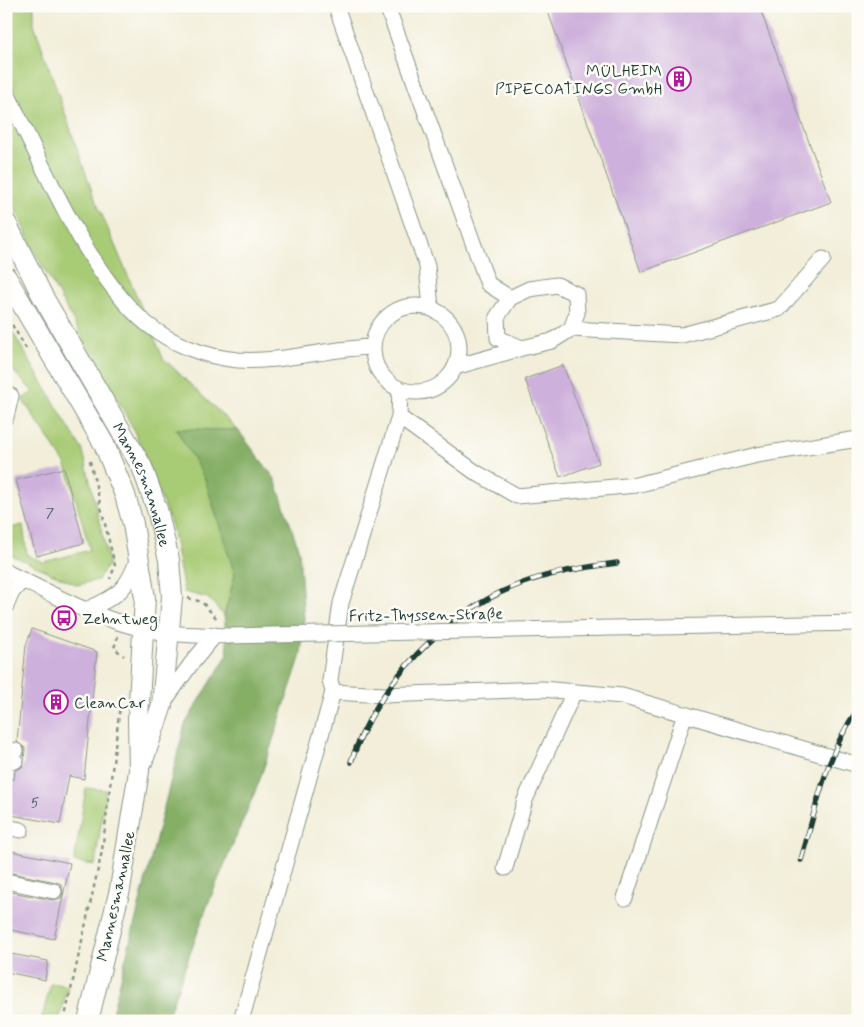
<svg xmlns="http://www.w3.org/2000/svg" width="864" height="1027" font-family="Mynerve,sans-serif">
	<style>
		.green { fill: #a8cb74; stroke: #648454 }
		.forest { fill: #86af66; stroke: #52764d }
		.building { fill: #cdb0db }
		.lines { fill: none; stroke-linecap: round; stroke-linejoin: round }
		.minor-casing { stroke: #889686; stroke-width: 17 }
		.major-casing { stroke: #889686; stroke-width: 22 }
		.path { stroke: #889686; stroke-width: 2.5; stroke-dasharray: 4 4; stroke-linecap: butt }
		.minor { stroke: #fff; stroke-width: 15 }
		.major { stroke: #fff; stroke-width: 20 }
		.rail-casing { stroke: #1f3d34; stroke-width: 5.5 }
		.rail { stroke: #fdfcf7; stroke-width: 4; stroke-dasharray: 11; stroke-linecap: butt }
		.minor-bridge-casing { stroke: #889686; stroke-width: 17; stroke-linecap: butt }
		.minor-bridge { stroke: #fff; stroke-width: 15 }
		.labels { text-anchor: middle; stroke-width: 5; stroke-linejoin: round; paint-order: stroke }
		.number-label { font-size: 14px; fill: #4a5a5e }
		.poi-label { font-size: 16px; fill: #1f3d34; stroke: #fdfcf7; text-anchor: start }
		.street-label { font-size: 16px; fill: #1f3d34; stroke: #fdfcf7 }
	</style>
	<rect width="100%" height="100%" fill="#fdfcf7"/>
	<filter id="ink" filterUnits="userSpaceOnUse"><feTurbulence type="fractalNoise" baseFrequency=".02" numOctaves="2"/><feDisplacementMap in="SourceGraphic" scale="10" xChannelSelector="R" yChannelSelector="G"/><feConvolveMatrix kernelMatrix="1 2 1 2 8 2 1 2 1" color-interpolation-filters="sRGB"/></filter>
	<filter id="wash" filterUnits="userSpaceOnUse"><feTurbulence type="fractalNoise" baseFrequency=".0096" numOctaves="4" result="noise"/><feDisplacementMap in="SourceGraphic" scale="20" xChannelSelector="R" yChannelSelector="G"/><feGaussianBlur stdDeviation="1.12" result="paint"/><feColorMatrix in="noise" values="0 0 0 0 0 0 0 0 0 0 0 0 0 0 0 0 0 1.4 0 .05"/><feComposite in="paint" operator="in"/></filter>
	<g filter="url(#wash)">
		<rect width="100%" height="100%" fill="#f2eed9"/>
		<path class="green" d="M6 6H34V24L93 194 163 358 238 430 179 429 205 479 235 575 224 616 208 598 184 592 172 526 132 426 33 249 6 187Z
			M6 321 83 451 109 563 98 580 78 585 6 553V529L23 525 27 555 43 562 90 550 66 465 22 399 33 392 6 363Z
			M86 788 106 790 95 865 74 862Z
			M51 983 68 986 59 1021H41Z"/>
		<path class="forest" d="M176 429 238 430 275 479 299 550 304 619 301 655 259 782 208 904 166 1021H110L185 724 228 654 224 616 235 575 205 479Z"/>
		<g id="blocks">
			<path class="building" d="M546 6H759L831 202 641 272Z
				M563 365 599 463 560 477 525 379Z
				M64 468 84 543 36 556 16 480Z
				M32 629 97 652 84 779 69 776 60 824 6 814V778L14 779 15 770 22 767 24 763 25 748 17 742 26 645Z
				M6 850 70 863 54 939 6 929V891L53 900 61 898 63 892 61 884 56 882 6 872Z
				M6 953 48 961 45 980 6 972Z"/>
		</g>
	</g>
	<g filter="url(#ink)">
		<use href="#blocks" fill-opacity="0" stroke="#889686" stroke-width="1"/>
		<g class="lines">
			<g class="minor-casing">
				<path id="minor" d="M336 6 427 266 431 308
					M387 6 488 284 510 298
					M6 91C40 159 89 277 147 324 172 344 205 357 238 360 283 363 328 348 373 347
					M557 285 576 294 577 313 571 329 552 341 522 348 498 338 497 317 510 298 529 289Z
					M373 349a43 43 0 1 1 86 0a43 43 0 1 1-86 0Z
					M571 329 682 335 779 309 823 259
					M455 367 522 348
					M400 389 399 417 341 603 330 680 333 692 384 695 542 689 622 696 858 765
					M6 394 11 396 6 417
					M399 417 475 472 517 496 636 485 757 455 858 439
					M6 572C50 593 96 619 144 629 172 635 200 635 228 636
					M6 606 12 592 23 580
					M88 609C117 597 128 589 138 558
					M163 703 191 664 215 635
					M6 749 16 751
					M6 760 15 761
					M6 827 21 830
					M505 868 525 800 574 692
					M6 881 54 891
					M625 898 685 714
					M241 1021 333 692"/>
			</g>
			<g class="major-casing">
				<g id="major">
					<path id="s1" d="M6 223 43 297 142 467 157 509 169 560 172 597 162 705 143 760"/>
					<path d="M6 277 104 444 125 495 133 524 145 598 138 719 139 771 120 889 88 1021"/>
				</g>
			</g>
			<path class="path" d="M8 318 27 350
				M90 461 115 566 110 579
				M188 598 202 602 218 620
				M118 636 114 648 124 656
				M64 1021 102 851 120 706"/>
			<use href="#minor" class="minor"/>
			<use href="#major" class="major"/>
			<g class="rail-casing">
				<path id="rail" d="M351 762C378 683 444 612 523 583 553 572 585 567 617 563
					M801 860C816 809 826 753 858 709"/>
			</g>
			<use href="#rail" class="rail"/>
			<g class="minor-bridge-casing">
				<path id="minor-bridge" d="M228 636 858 623"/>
			</g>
			<use href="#minor-bridge" class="minor-bridge"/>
		</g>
	</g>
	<defs>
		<g id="building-ring" transform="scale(1.25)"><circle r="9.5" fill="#fdfcf7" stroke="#b5179e" stroke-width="1.5"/><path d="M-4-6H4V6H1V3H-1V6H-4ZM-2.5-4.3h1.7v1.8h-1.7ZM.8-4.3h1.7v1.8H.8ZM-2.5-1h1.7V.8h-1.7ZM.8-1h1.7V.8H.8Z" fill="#b5179e"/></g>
		<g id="bus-ring" transform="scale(1.25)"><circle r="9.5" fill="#fdfcf7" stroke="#b5179e" stroke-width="1.5"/><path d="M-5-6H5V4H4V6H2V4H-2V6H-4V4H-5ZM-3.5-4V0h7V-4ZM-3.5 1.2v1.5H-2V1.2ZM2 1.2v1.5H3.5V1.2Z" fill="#b5179e"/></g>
	</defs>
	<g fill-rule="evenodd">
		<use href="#building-ring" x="679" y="79"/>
		<use href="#bus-ring" x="64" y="618"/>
		<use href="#building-ring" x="56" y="702"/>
	</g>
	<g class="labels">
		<g class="number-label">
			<text x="50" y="517">7</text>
			<text x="35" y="807">5</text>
		</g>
		<g class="poi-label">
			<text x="662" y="76" text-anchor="end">MÜLHEIM<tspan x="662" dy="18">PIPECOATINGS GmbH</tspan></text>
			<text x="82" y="624">Zehntweg</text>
			<text x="74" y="708">CleanCar</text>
		</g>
		<g class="street-label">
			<text dy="6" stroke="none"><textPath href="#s1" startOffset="296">Mannesmannallee</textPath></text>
			<text transform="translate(426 614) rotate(-1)" y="6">Fritz-Thyssen-Straße</text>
			<text transform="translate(115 896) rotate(-78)" y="6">Mannesmannallee</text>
		</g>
	</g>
	<rect width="864" height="1027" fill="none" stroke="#fdfcf7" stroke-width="25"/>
</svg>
